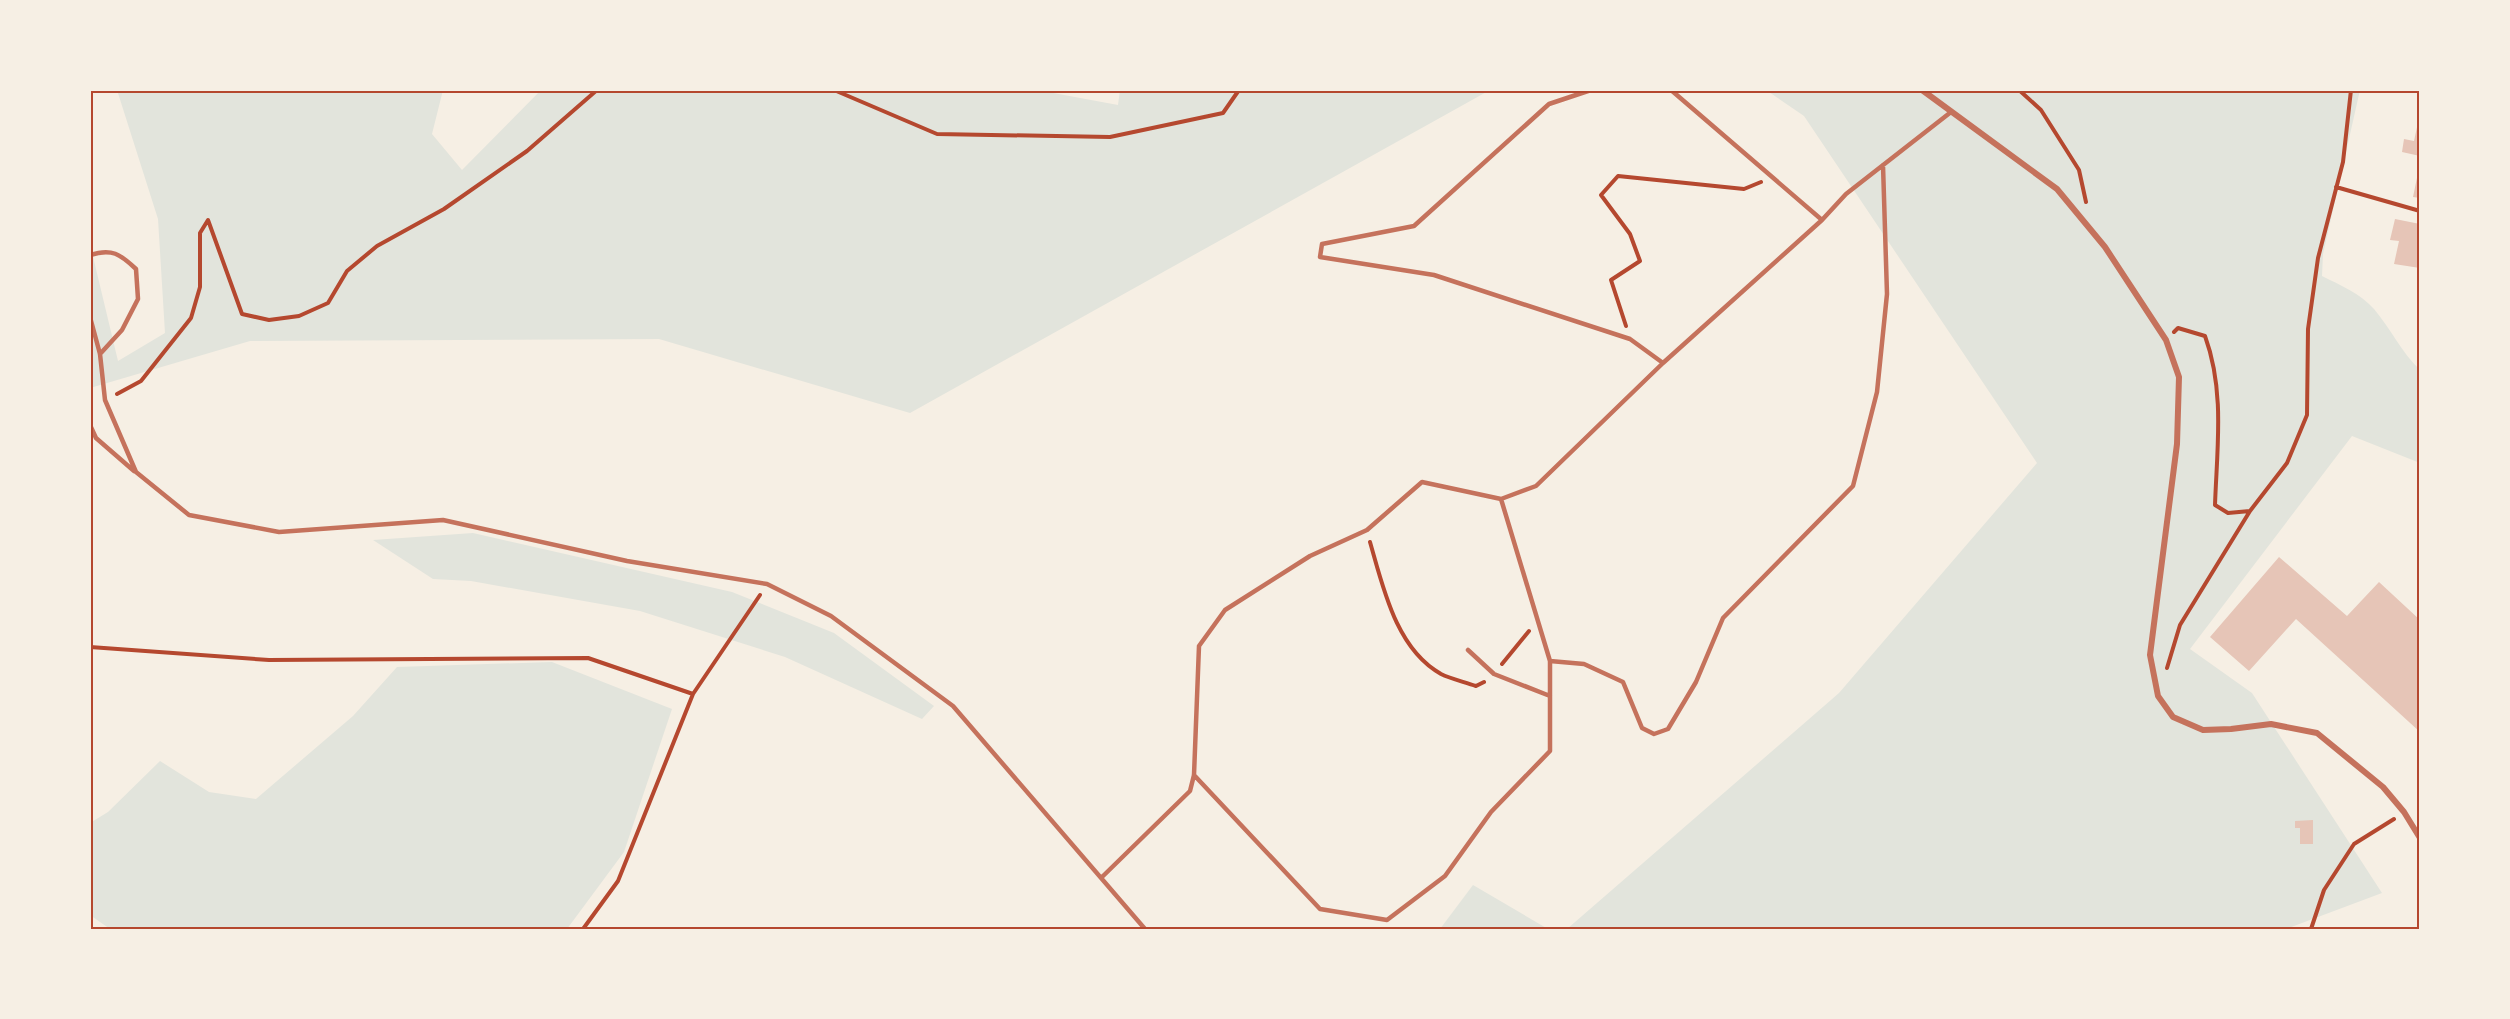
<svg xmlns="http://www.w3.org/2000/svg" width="2510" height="1019" font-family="'Roboto Condensed',sans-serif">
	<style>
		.green { fill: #e2e4dc }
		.building { fill: #e6c5b7 }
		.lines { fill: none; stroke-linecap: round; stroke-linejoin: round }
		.path { stroke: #b5482f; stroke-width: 4 }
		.service { stroke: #c5725c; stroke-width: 4.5 }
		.minor { stroke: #c5725c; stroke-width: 6 }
		.neatline { fill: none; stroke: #b5482f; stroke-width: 2 }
	</style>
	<rect width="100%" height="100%" fill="#f6efe4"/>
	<path class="green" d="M117 90H443L432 134 462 170 541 90H1037L1118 105 1120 90H1490L910 413 659 339 250 341 90 388V244L118 361 165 333 158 219Z
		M1766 90H2360L2323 254 2322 276C2340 285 2361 294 2374 309 2391 329 2401 352 2420 370V463L2352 436 2190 649 2252 693 2382 893 2286 929H1567L1839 693 2037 463 1804 116Z
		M473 533 732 592 834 633 934 706 922 719 785 657 640 611 471 581 433 579 373 540Z
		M552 662 672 709 624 852 567 929H110L90 915V823L108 812 160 761 209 792 256 799 353 716 397 667Z
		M1473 885 1548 929H1440Z"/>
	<path class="building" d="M2419 118 2420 156 2402 152 2404 139 2414 141Z
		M2418 173H2420V198L2413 197Z
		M2395 219 2420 224V268L2394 264 2399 241 2390 240Z
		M2279 557 2347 616 2379 582 2420 620V732L2296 619 2249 671 2210 637Z
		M2313 820V844H2300V828H2295V821Z"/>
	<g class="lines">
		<path class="path" d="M834 90 937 134 1110 137 1223 113 1239 90
			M2019 90 2041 110 2079 170 2086 202
			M2336 187 2420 211
			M1626 326 1611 280 1640 261 1630 234 1601 195 1618 176 1744 189 1761 182
			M2174 332 2178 328 2205 336C2225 391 2217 447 2215 505L2228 513 2250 511
			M117 394 141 381 191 318 200 287V233L208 220 242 314 269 320 299 316 328 303 347 271 377 246 444 209 527 151 597 90
			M1370 542C1383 587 1396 649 1441 674 1451 679 1465 682 1476 686L1484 682
			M90 647 269 660 588 658 693 694
			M1502 664 1529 631
			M2167 668 2180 625 2250 511 2287 463 2307 415 2308 329 2318 258 2343 162 2351 90
			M90 929H91
			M583 929 618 881 693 694 760 595
			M2311 929 2324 890 2354 844 2394 819"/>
		<path class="service" d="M1591 90 1549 104 1414 226 1322 244 1320 257 1434 275 1630 339 1663 363
			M1671 90 1822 220
			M90 255C112 248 120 254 136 269L138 299 122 330 100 354
			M90 317 100 354 105 400 136 472 189 515 279 532 443 520 627 561 767 584 831 616 953 706 1145 929
			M90 425 96 438 134 471
			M1468 650 1494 674 1550 696
			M1550 661 1584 664 1623 682 1642 728 1654 734 1668 729 1696 682 1723 618 1853 486 1877 392 1887 294 1883 165
			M1194 775 1320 909 1387 920 1445 876 1491 812 1550 751V661L1501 499
			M1101 878 1190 791 1194 775 1199 646 1225 610 1310 556 1367 530 1422 482 1501 499 1536 486 1663 363 1822 220 1846 194 1951 112"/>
		<path class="minor" d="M1922 90 2057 189 2105 247 2166 340 2179 377 2177 444 2150 655 2158 696 2173 717 2203 730 2231 729 2271 724 2317 733 2383 787 2404 812 2420 838"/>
	</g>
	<rect width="2510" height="1019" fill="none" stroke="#f6efe4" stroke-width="183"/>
	<rect x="92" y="92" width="2326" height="836" class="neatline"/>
</svg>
